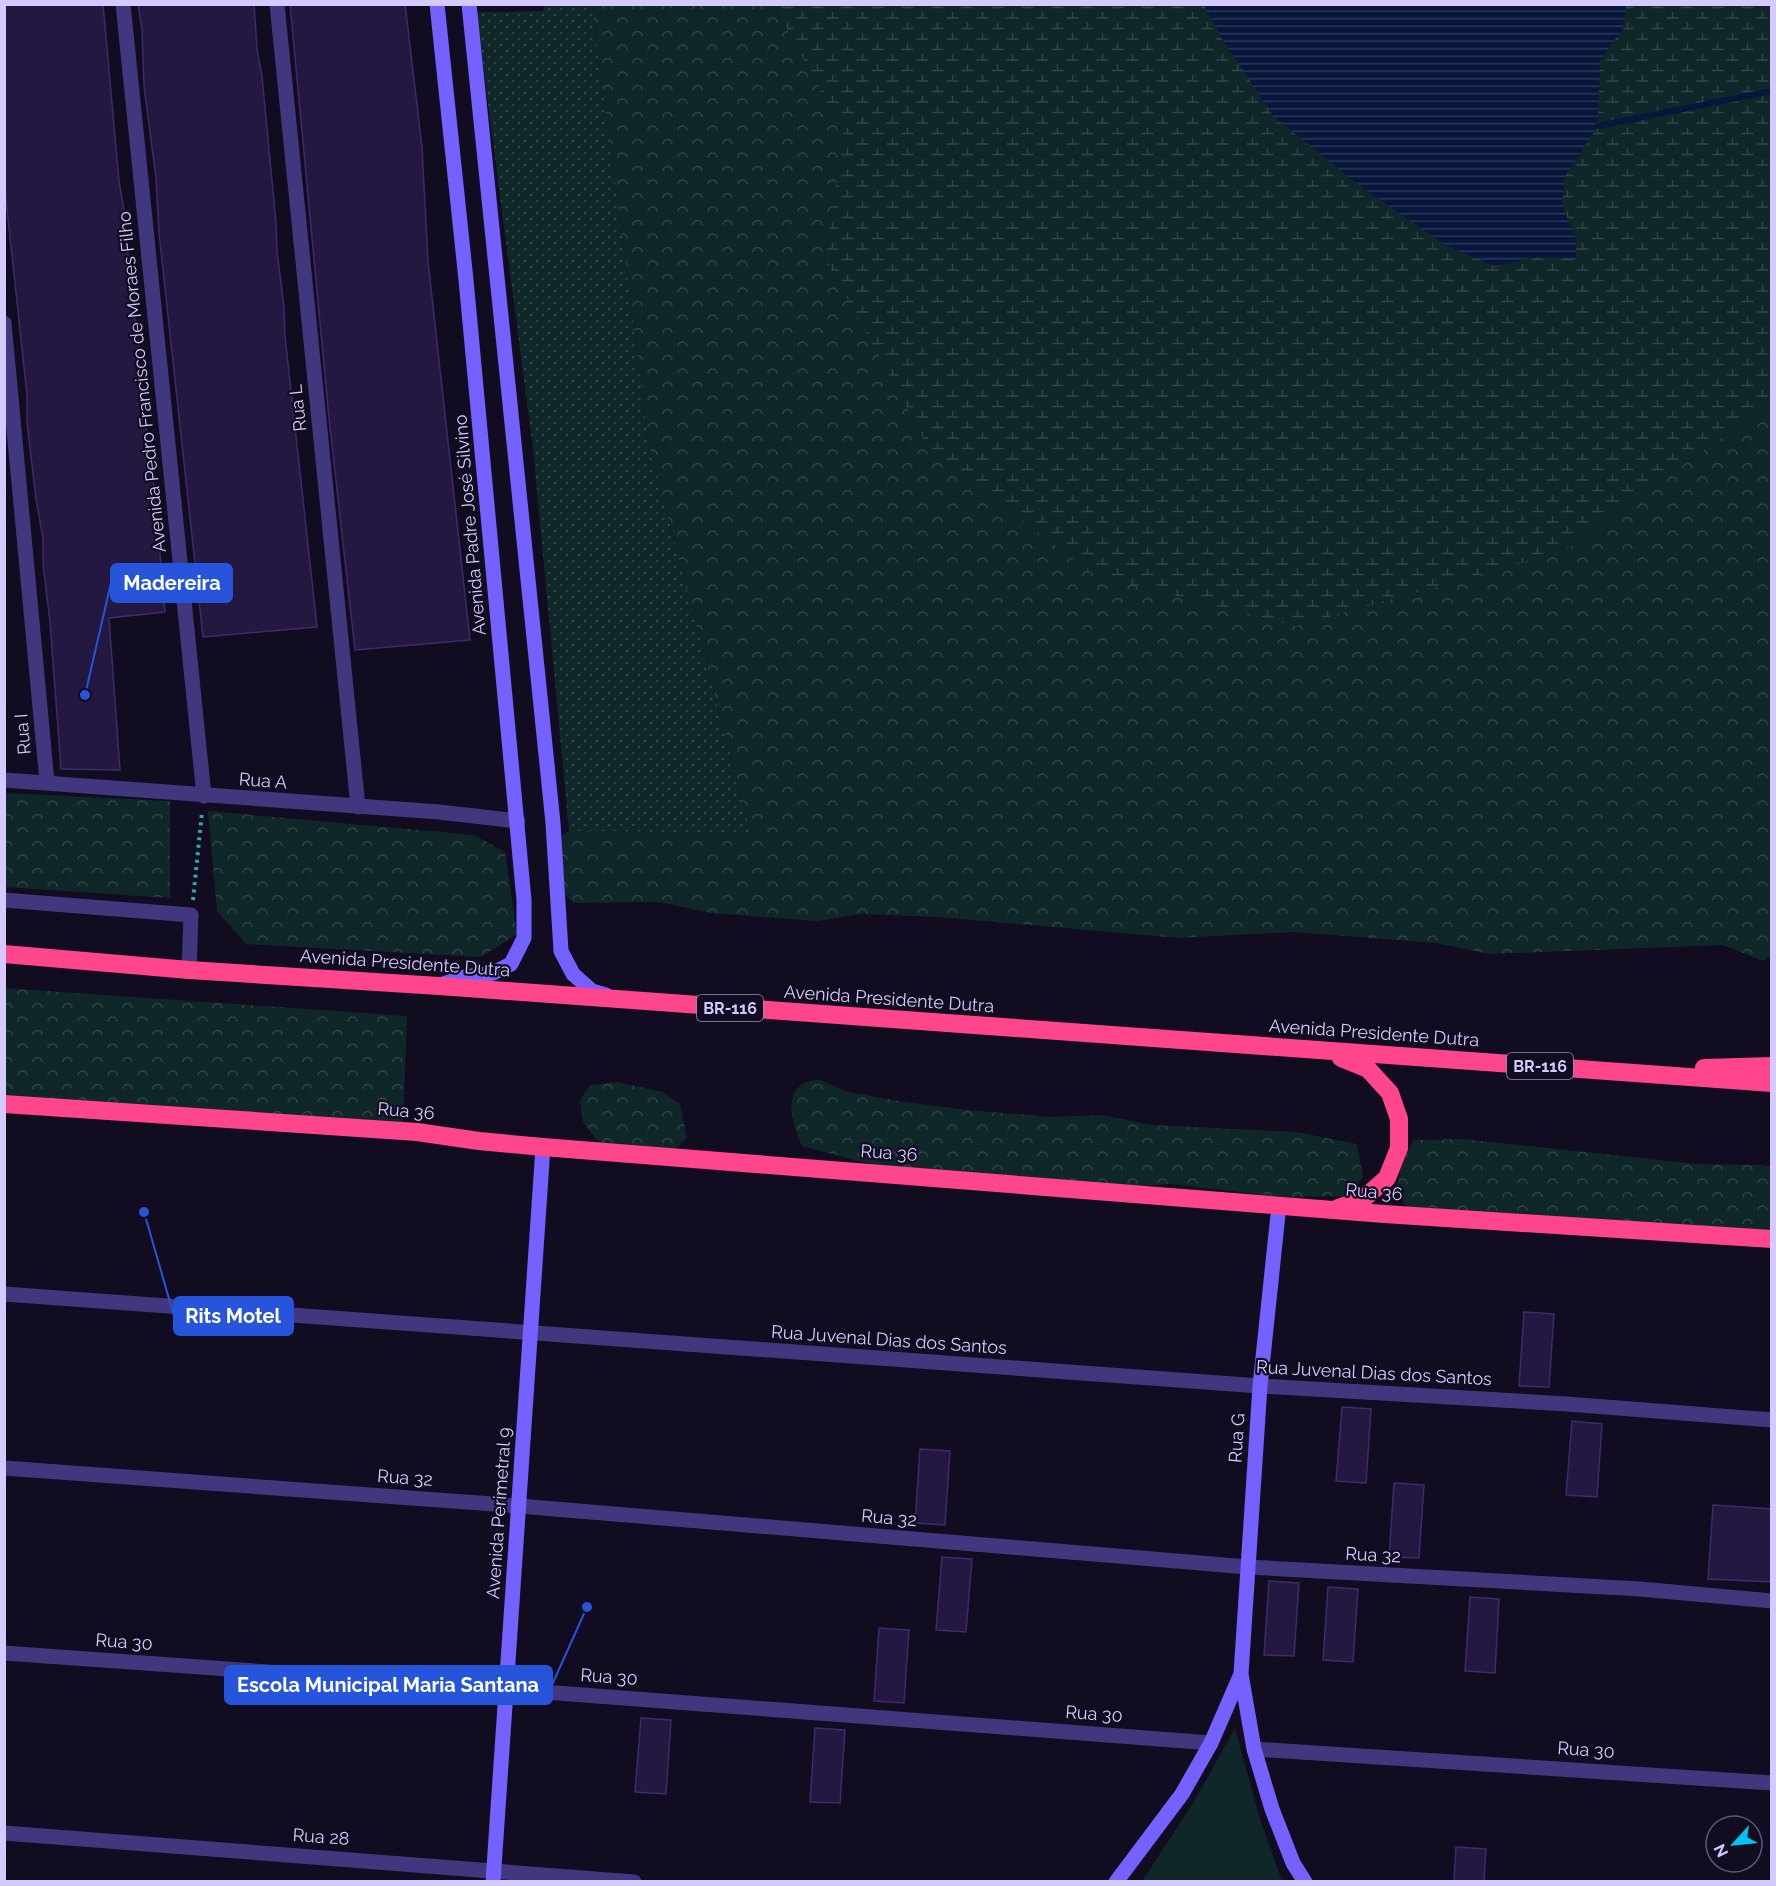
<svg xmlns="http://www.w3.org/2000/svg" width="1776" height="1886" font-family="Raleway,sans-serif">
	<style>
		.grass { fill: url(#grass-dots) }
		.forest { fill: url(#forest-crowns) }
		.wetland { fill: url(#wetland-marsh) }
		.park { fill: #0f2729 }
		.water { fill: url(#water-rules) }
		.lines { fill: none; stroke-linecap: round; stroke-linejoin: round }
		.stream { stroke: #08163b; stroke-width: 6 }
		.building { fill: #241840; stroke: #3e2a6c; stroke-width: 1.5 }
		.path { stroke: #2cabb0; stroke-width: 4; stroke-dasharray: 3 4.5; stroke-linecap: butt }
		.street { stroke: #41377e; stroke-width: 15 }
		.secondary { stroke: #7561ff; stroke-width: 15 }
		.highway { stroke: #ff458b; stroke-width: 18 }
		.labels { text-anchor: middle; stroke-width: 4.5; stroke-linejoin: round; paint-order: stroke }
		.shield { fill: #110c1f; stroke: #9a91bc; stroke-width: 1.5 }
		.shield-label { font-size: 16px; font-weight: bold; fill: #d5caff }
		.street-label { font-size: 18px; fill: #d5caff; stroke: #110c1f }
		.leader { fill: none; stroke: #2654da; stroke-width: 2 }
		.callout-dot { fill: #2654da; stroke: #110c1f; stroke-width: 2 }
		.callout { fill: #2654da; stroke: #2654da; stroke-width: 2 }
		.callout-label { font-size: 20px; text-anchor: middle; font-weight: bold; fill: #fff }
	</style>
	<defs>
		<pattern id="grass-dots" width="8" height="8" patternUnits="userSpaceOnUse" patternTransform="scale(1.5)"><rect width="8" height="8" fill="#0f2729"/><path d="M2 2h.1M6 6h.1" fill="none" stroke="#314549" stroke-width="1.8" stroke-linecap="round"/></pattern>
		<pattern id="forest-crowns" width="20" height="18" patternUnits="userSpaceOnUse" patternTransform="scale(1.5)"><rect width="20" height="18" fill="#0f2729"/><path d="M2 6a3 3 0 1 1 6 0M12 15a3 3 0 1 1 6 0" fill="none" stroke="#314549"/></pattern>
		<pattern id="wetland-marsh" width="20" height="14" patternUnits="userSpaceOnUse" patternTransform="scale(1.5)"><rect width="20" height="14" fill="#0f2729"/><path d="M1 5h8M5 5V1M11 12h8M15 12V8" fill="none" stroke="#314549"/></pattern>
		<pattern id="water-rules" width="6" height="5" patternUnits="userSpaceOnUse" patternTransform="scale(1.5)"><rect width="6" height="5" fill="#08163b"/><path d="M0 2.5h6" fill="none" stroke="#2b3758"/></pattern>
	</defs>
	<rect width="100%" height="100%" fill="#110c1f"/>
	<path class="grass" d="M544 5H592L649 445 751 833 569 831 533 449 476 12 543 11Z"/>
	<path class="forest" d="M592 5H774L844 135 825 257 1564 551 1771 402 1772 956 1763 961 1723 945 1489 954 1436 943 1293 932 1179 938 938 917 860 914 817 921 711 913 659 902 573 903 562 891 554 841 569 831 751 833 649 445Z
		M4 793 170 801V898L5 887Z
		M208 811 474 835 505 852 517 934 481 957 246 944 217 911Z
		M4 988 407 1016 403 1123 5 1096Z
		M818 1079 848 1092 904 1102 968 1110 1052 1117 1102 1115 1152 1125 1297 1132 1357 1144 1363 1177 1348 1196 1283 1197 1170 1184 1116 1187 900 1172 802 1146C795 1130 781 1095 804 1083 807 1081 814 1081 818 1079Z
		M617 1082 663 1092 680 1104 687 1138 672 1152H606L583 1122 580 1100 590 1085Z
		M1462 1139 1697 1164 1761 1165 1771 1167V1234L1419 1215 1404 1204 1398 1184 1402 1157 1415 1140Z"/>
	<path class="wetland" d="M774 5H1771V402L1564 551 1296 626 1094 575 929 449 825 257 844 135Z"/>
	<path class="park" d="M1235 1728 1259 1816 1282 1881H1142L1193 1803Z"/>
	<path class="water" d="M1204 5H1626L1623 29 1600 60 1598 126 1565 177 1562 205 1576 238V259L1533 257 1496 267 1445 245 1364 189 1274 117 1222 39Z"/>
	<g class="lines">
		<path class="stream" d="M1598 126 1772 91"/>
	</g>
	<path class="building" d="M4 4H103L119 181 124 210 132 297 139 348 140 382 155 495 165 612 109 618 120 770 61 769 50 622 43 564V538L36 499 27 422V395L4 181Z
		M138 4H254L257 49 262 76 276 223 277 251 284 307 285 336 317 627 203 637 159 233 156 178 144 86 142 30Z
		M290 4H405L422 147 428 261 470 640 355 650 329 418Z
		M1524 1312 1554 1314 1549 1387 1519 1386Z
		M1342 1407 1371 1409 1366 1483 1336 1481Z
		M1572 1421 1602 1424 1597 1497 1566 1495Z
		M920 1449 950 1451 945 1525 915 1523Z
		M1394 1483 1424 1485 1419 1558 1389 1557Z
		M1713 1505 1772 1509V1582L1708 1579Z
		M942 1557 972 1559 966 1632 936 1630Z
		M1269 1581 1299 1583 1294 1656 1264 1655Z
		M1328 1587 1358 1589 1353 1662 1323 1660Z
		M1470 1597 1499 1599 1495 1673 1465 1671Z
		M879 1628 909 1630 904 1703 874 1701Z
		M641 1718 671 1720 666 1794 635 1792Z
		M815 1728 845 1730 840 1803 810 1802Z
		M1456 1847 1486 1849 1484 1881H1454Z"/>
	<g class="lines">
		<path class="path" d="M193 900 202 812"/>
		<path class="street" d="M123 4 204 796
			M277 4 358 807
			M4 323 47 782
			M4 780 439 812 518 821
			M4 900 191 915 189 970
			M4 1294 1260 1386 1567 1404 1772 1420
			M4 1468 519 1506 1248 1567 1640 1589 1772 1601
			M4 1653 506 1689 1211 1743
			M1254 1749 1772 1783
			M4 1833 634 1882"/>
		<path class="secondary" d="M437 4 466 280 524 900V938L511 964 493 973 465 977 440 985
			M469 4 553 823 561 951 573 974 592 991 606 995
			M1279 1205 1260 1386 1241 1674 1254 1749 1272 1809 1293 1863 1305 1882
			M493 1882 543 1147
			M1116 1882 1182 1794 1211 1743 1241 1674"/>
		<path class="highway" d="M4 954 189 970 439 986 1772 1083
			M1704 1068 1772 1066
			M4 1104 417 1132 479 1141 543 1147 1384 1214 1772 1239
			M1338 1208 1362 1200 1387 1178 1399 1148V1119L1390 1093 1368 1069 1341 1058"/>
	</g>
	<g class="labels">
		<g class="shield">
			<rect x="697" y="995" width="66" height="26" rx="4.5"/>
			<rect x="1507" y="1053" width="66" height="26" rx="4.5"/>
		</g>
		<g class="shield-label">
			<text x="730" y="1014">BR-116</text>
			<text x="1540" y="1072">BR-116</text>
		</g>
		<g class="street-label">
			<text transform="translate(142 382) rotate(-96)" y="6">Avenida Pedro Francisco de Moraes Filho</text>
			<text transform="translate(298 408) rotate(-96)" y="6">Rua L</text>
			<text transform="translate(470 525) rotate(-95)" y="6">Avenida Padre José Silvino</text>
			<text transform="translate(23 734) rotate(-95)" y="6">Rua I</text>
			<text transform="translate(263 781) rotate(4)" y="6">Rua A</text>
			<text transform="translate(405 963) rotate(4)" y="6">Avenida Presidente Dutra</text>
			<text transform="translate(889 999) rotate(4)" y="6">Avenida Presidente Dutra</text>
			<text transform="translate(1374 1033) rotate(4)" y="6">Avenida Presidente Dutra</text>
			<text transform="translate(406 1111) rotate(5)" y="6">Rua 36</text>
			<text transform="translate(889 1153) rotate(4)" y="6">Rua 36</text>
			<text transform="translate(1374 1192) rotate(5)" y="6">Rua 36</text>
			<text transform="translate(889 1340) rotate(4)" y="6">Rua Juvenal Dias dos Santos</text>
			<text transform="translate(1374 1373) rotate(3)" y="6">Rua Juvenal Dias dos Santos</text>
			<text transform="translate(1237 1438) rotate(-86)" y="6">Rua G</text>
			<text transform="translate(405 1478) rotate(4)" y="6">Rua 32</text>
			<text transform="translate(499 1513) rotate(-86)" y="6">Avenida Perimetral 9</text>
			<text transform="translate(889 1518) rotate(5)" y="6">Rua 32</text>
			<text transform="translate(1373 1555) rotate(3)" y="6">Rua 32</text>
			<text transform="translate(124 1642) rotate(4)" y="6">Rua 30</text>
			<text transform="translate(609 1677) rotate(4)" y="6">Rua 30</text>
			<text transform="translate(1094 1714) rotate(4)" y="6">Rua 30</text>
			<text transform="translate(1586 1750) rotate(4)" y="6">Rua 30</text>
			<text transform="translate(321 1837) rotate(4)" y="6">Rua 28</text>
		</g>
	</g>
	<path class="leader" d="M85 695L111 583M144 1212L174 1316M587 1607L552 1685"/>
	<g class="callout-dot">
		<circle cx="85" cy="695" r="6"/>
		<circle cx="144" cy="1212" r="6"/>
		<circle cx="587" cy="1607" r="6"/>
	</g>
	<g class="callout">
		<rect x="111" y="564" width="121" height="38" rx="6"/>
		<rect x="174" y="1297" width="119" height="38" rx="6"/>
		<rect x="225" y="1666" width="327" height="38" rx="6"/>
	</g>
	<g class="callout-label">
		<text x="172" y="590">Madereira</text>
		<text x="233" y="1323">Rits Motel</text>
		<text x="388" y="1692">Escola Municipal Maria Santana</text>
	</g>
	<rect width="1776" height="1886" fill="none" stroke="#d5caff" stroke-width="12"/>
	<g transform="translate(1734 1844) rotate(243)"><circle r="28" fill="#110c1f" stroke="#5f5879" stroke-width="1.5"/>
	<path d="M0-4.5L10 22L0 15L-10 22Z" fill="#00c3f5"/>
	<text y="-9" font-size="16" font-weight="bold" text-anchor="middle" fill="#d5caff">N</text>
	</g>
</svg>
